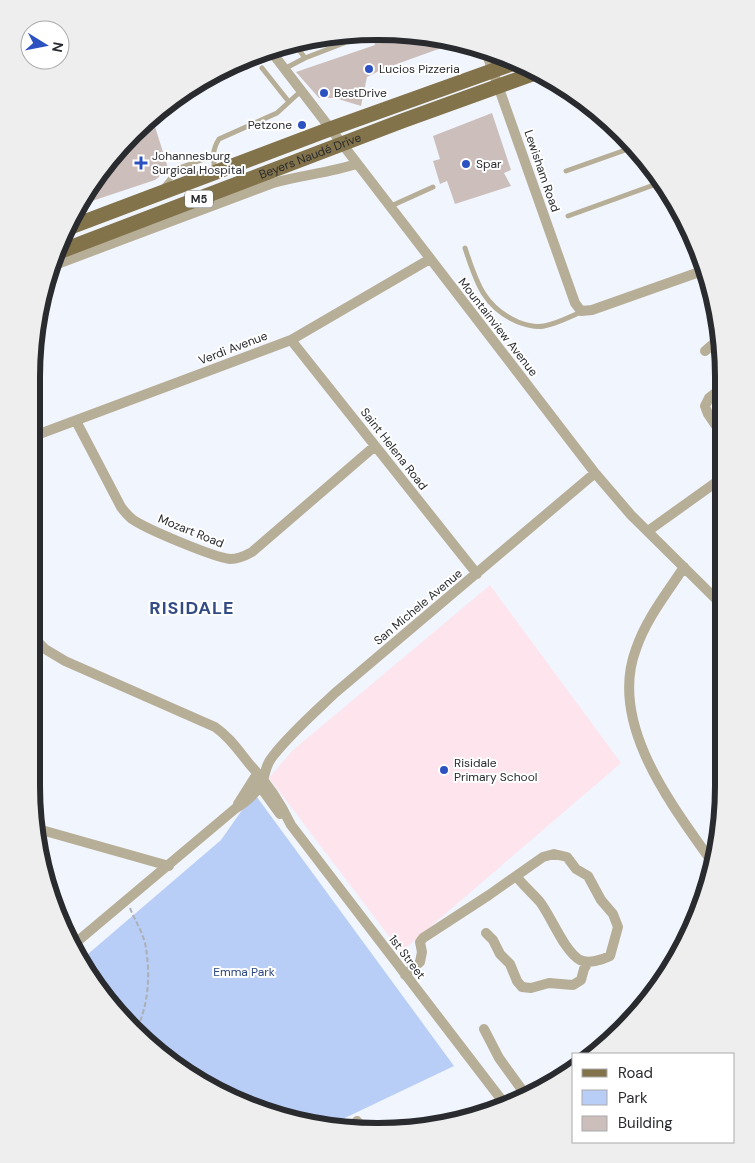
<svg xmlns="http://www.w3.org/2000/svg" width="755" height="1163" font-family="'DM Sans',sans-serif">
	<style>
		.education { fill: #fde4ed }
		.green { fill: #b9cef7 }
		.building { fill: #ccbfbb }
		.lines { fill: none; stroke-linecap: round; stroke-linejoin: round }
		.path { stroke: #acafb6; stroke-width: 2; stroke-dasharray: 5 2.5; stroke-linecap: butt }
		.lane { stroke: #b7ae98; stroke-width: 5 }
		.street { stroke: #b7ae98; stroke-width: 10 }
		.primary { stroke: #82734a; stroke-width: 15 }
		.poi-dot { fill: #2c52c2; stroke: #fff; stroke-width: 2 }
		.labels { text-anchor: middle; stroke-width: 4; stroke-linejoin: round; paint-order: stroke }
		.shield { fill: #fff; stroke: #696b6d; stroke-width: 1 }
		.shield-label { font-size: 11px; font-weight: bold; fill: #292b2f }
		.poi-label { font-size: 12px; fill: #292b2f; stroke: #fff; text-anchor: start }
		.street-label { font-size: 12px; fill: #292b2f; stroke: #fff }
		.park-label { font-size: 12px; fill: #2c4881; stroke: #fff }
		.district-label { font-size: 18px; font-weight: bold; letter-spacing: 1px; fill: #344c85; stroke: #fff }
		.rim { fill: none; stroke: #292b2f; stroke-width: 6 }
	</style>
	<rect width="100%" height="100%" fill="#f1f5fe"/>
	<path class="education" d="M490 585 621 763 401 952 269 778 292 751Z"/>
	<path class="green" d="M254 793 454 1066 328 1126 266 1113 167 1060 90 978 81 960 221 840Z"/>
	<path class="building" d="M371 33 422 34 458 42 383 69 367 77 361 106 335 98H319L296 72 375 45Z
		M492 113 511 170 504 173 511 186 455 204 447 181 440 184 433 161 440 159 433 136Z
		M152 117 168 168 160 172 159 177 155 180 83 204 117 149Z"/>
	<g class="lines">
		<path class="path" d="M130 908C135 921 144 934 146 948 150 974 149 1004 137 1028"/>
		<path class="lane" d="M293 42 305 58
			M242 60 247 67
			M262 68 289 102
			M284 69 305 58 344 43
			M215 170C213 158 212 150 219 139L277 113 301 91
			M566 171 634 147
			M164 186 179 168 213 156
			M391 206 433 187
			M568 216 662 182
			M465 248C476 281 483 307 518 322 526 325 535 328 544 326 557 324 569 317 581 312"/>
		<path class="street" d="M485 49 575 303 581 311 592 310 705 270
			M270 50 595 473 631 515 722 605
			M52 266 273 183C301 175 329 173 356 164
			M291 340 477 574
			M705 351 720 338
			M76 421 121 507C124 511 127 515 132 519 146 529 213 557 230 559 238 559 245 556 252 552L375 446
			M34 436 291 340 430 259
			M723 436 708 414 705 406 709 398 723 387
			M648 531 722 478
			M684 567C667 593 646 619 636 649 608 723 671 804 712 862
			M32 636 45 649 65 661 215 727C231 738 240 753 252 767 268 784 281 804 291 825L504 1103
			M256 781 280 814
			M238 804 257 774
			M38 829 169 866
			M486 933 493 940 500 954 510 964 517 981 522 987 531 988 549 983 573 985 581 980 584 969 588 962
			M73 945 236 808C247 802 260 790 264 777 266 769 267 763 273 756 291 733 314 713 335 693L595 473
			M405 975 420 962 422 952 420 942 423 938 489 895 543 857 554 854 567 857 576 869 588 876 601 900 613 914 618 927 610 956C602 960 588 964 580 960 564 951 551 916 540 902 532 893 523 885 516 876
			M484 1029 499 1058 525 1094
			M357 1121 364 1130"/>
		<g class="primary">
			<path d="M68 228 330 129 517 62"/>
			<path id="s1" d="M56 253 402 121 538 72"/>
		</g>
	</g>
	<g class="poi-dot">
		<circle cx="369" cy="69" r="5"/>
		<circle cx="324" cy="93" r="5"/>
		<circle cx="302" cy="125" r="5"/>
		<path d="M138.5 155.5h5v5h5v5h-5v5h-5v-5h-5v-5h5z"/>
		<circle cx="466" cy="164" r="5"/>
		<circle cx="444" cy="770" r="5"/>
	</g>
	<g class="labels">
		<rect class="shield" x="185" y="190.5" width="28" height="17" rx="4"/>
		<g class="shield-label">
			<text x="199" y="203">M5</text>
		</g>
		<g class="poi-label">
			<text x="379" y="73">Lucios Pizzeria</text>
			<text x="334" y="97">BestDrive</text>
			<text x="292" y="129" text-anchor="end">Petzone</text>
			<text x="152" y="160">Johannesburg<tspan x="152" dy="14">Surgical Hospital</tspan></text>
			<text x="476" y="168">Spar</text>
			<text x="454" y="767">Risidale<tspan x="454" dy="14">Primary School</tspan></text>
		</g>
		<g class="street-label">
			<text dy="4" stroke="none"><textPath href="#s1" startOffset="272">Beyers Naudé Drive</textPath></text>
			<text transform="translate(542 171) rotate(71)" y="4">Lewisham Road</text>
			<text transform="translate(498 327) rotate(52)" y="4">Mountainview Avenue</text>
			<text transform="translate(233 348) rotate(-21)" y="4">Verdi Avenue</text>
			<text transform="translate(394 449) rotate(52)" y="4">Saint Helena Road</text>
			<text transform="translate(191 531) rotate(22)" y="4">Mozart Road</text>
			<text transform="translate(418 607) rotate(-40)" y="4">San Michele Avenue</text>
			<text transform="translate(407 957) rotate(53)" y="4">1st Street</text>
		</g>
		<g class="park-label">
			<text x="244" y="976">Emma Park</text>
		</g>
		<g class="district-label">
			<text x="192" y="614">RISIDALE</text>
		</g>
	</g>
	<path d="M0 0H755V1163H0ZM377 40H378A337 337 0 0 1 715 377V786A337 337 0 0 1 378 1123H377A337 337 0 0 1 40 786V377A337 337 0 0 1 377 40Z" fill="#eee" fill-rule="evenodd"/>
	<path class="rim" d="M377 40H378A337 337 0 0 1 715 377V786A337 337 0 0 1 378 1123H377A337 337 0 0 1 40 786V377A337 337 0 0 1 377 40Z"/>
	<rect x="572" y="1053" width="162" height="90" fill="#ffffff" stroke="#a9aaac"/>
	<rect x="582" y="1069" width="25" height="8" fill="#82734a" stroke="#a9aaac"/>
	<text x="618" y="1078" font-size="15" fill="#292b2f">Road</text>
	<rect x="582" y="1090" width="25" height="15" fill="#b9cef7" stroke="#a9aaac"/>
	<text x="618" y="1103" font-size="15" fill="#292b2f">Park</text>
	<rect x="582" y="1116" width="25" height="15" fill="#ccbfbb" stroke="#a9aaac"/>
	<text x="618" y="1128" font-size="15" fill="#292b2f">Building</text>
	<g transform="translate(45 45) rotate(100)"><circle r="24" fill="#ffffff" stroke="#a9aaac"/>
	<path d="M0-4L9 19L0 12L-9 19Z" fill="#2c52c2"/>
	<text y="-8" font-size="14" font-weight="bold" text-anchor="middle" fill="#292b2f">N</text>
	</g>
</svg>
